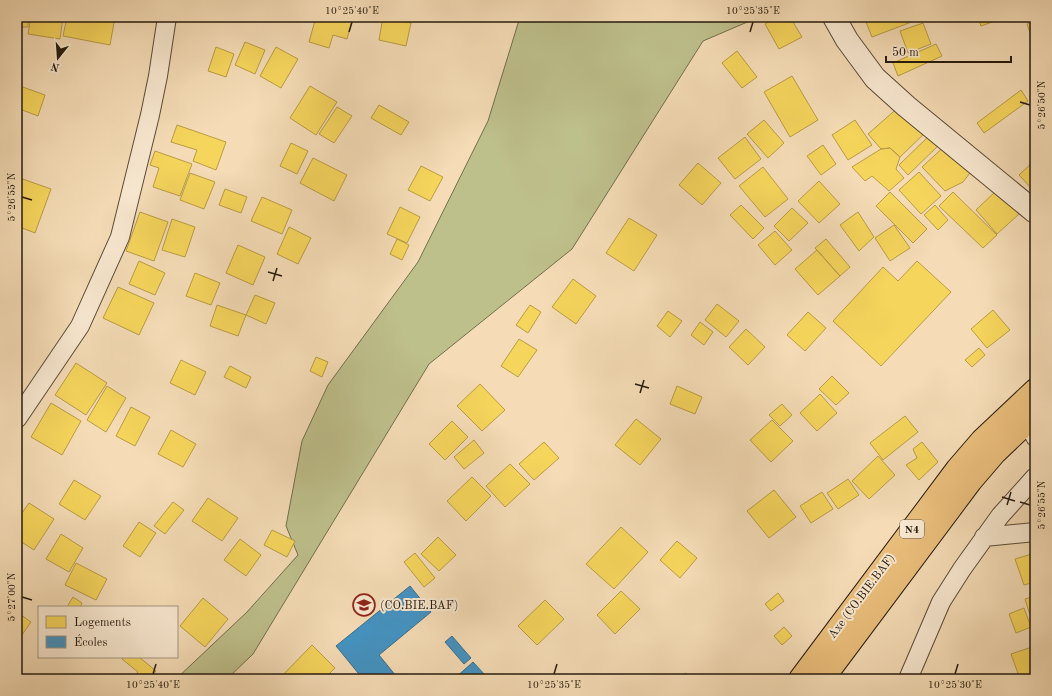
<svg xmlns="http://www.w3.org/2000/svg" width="1052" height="696" font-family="'Old Standard TT',serif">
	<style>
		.green { fill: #bec08c; stroke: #726e4c }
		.homes { fill: #f6d55c; stroke: #b89d44 }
		.schools { fill: #4393c3; stroke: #3a6f8c }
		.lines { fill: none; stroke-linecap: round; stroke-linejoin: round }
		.minor-casing { stroke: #5a4b37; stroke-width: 20 }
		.tertiary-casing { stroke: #5a4b37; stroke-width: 24 }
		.trunk-casing { stroke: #261b0d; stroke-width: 24 }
		.minor { stroke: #f8e8d0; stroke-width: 18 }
		.tertiary { stroke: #f8e8d0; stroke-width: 22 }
		.trunk { stroke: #eabe7b; stroke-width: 22 }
		.ticks { fill: none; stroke: #261b0d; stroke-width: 1.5 }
		.labels { text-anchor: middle; stroke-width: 4; stroke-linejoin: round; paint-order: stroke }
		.shield { fill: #f8e8d0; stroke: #655848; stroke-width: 1 }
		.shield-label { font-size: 11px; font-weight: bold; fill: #261b0d }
		.street-label { font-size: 12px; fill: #261b0d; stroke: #f8e8d0 }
		.poi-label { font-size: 12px; fill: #261b0d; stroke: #f8e8d0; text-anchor: start }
		.neatline { fill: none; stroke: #261b0d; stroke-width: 1.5 }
		.ticks-label { font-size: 10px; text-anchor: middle; fill: #261b0d }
	</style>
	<rect width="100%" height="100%" fill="#f5dcb6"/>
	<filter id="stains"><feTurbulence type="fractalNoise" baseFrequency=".005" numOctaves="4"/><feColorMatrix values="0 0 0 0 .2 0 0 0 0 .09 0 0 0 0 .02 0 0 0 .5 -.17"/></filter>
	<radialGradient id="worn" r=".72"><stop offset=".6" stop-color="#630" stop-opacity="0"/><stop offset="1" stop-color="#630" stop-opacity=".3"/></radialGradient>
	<path class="green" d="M520 17H759L703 41 572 249 429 364 253 654 227 679H176L247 612 298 555 286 526 302 441 328 385 418 262 488 121Z"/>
	<path class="homes" d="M17 17H28V27H17Z
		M31 17H63L60 39 28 34Z
		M67 17H115L110 45 63 36Z
		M221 17H238V20Z
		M316 17H353L347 39 333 35 329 48 309 42Z
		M383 17 411 23 406 46 379 40Z
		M776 17H790L802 37 779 49 765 24Z
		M864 17H921L922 18 872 37Z
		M978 17H1006L981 26Z
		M1035 21V38L1032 39 1027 24Z
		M923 23 931 44 908 53 900 31Z
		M245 42 265 50 255 74 235 65Z
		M936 44 942 56 898 76 893 63Z
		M216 47 234 54 226 77 208 71Z
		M276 47 298 59 281 88 260 76Z
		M737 51 757 77 742 88 722 63Z
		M792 76 818 120 790 137 764 92Z
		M17 85 45 95 38 116 17 108Z
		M310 86 337 102 316 135 290 118Z
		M1021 90 1028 101 984 133 977 123Z
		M379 105 409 122 401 135 371 118Z
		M901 105 927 131 900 157 890 148 881 149 868 134Z
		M337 107 352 116 334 143 319 134Z
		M764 120 784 143 768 158 747 134Z
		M855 120 872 145 848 160 832 135Z
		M177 125 226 142 216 170 193 161 197 150 171 142Z
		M932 133 941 143 908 175 899 165Z
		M745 137 761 159 735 179 718 158Z
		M291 143 308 151 297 174 280 166Z
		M948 143 976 165 963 182 945 191 922 167Z
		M823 145 836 164 821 175 807 156Z
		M890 148 900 157 896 169 904 178 889 191 872 176 865 181 852 167 881 149Z
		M155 151 192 164 180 196 153 187 159 168 150 165Z
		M313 158 347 175 334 201 300 183Z
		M1033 162 1035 165V192L1019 175Z
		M698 163 721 183 702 205 679 185Z
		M421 166 443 177 430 201 408 190Z
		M763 167 788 199 765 217 739 186Z
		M919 172 941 196 921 214 899 190Z
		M190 173 215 182 204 209 180 200Z
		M17 177 51 189 35 233 17 226Z
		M819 181 840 204 819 223 798 201Z
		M225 189 247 197 241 213 219 205Z
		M997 190 1019 214 997 234 976 210Z
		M890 192 927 229 913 243 876 206Z
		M953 192 997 235 983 248 939 206Z
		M262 197 292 210 282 234 251 221Z
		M741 205 764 228 753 239 730 215Z
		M935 205 948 220 938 230 924 215Z
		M400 207 420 217 407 243 387 234Z
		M792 208 808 223 789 241 774 226Z
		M140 212 168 222 154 261 126 251Z
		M858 212 874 237 859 251 840 225Z
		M629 218 657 235 634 271 606 253Z
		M172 219 195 227 185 257 162 250Z
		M894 225 910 248 890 261 875 238Z
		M289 227 311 238 298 264 277 254Z
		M775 231 792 250 775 265 758 245Z
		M397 239 409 245 402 260 390 254Z
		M826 239 850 267 840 276 815 248Z
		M238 245 265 257 253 285 226 273Z
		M817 250 840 276 818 295 795 269Z
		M139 261 165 273 155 295 129 284Z
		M917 261 951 292 881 366 833 321 883 267 898 281Z
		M195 273 220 283 211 305 186 296Z
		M573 279 596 296 576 324 552 307Z
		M118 287 154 303 139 335 103 318Z
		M255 295 275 303 266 324 246 315Z
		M717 304 739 321 726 337 705 320Z
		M217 305 246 315 238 336 210 326Z
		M530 305 541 312 528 333 516 325Z
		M993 310 1010 330 987 348 971 329Z
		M668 311 682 321 670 337 657 326Z
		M808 312 826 328 805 351 787 335Z
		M700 322 713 332 704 345 691 335Z
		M746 329 765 347 748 365 729 347Z
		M519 339 537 350 518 377 501 366Z
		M979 348 985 355 972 367 965 360Z
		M316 357 328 362 322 377 310 371Z
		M181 360 206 372 195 395 170 383Z
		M76 363 107 383 86 415 55 395Z
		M230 366 251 377 246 388 224 377Z
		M832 376 849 393 836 405 819 389Z
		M480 384 505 410 482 431 457 406Z
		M107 386 126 398 106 432 87 420Z
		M677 386 702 397 695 414 670 404Z
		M820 394 837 413 817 431 800 413Z
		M51 403 81 421 62 455 31 437Z
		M782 404 792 415 780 426 769 415Z
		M131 407 150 417 135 446 116 436Z
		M905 416 918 432 883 460 870 443Z
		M636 419 661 439 640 465 615 445Z
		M772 420 793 441 771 462 750 440Z
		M452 421 468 437 445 460 429 444Z
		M171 430 196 444 183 467 158 454Z
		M474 440 484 453 464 469 454 457Z
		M544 442 559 458 534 480 519 464Z
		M922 442 938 462 919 480 906 465 917 458 913 449Z
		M878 456 895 475 869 499 852 481Z
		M510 464 530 484 505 507 486 486Z
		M472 477 491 496 466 521 447 501Z
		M848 479 859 495 838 509 827 493Z
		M74 480 101 496 85 520 59 504Z
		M774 490 796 517 769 538 747 511Z
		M822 492 833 509 811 523 800 506Z
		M208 498 238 518 222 541 192 521Z
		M173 502 184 510 165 534 154 526Z
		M29 503 54 519 34 550 17 539V520Z
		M139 522 156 533 140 557 123 546Z
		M621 527 648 552 614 589 586 564Z
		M272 530 295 541 287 557 264 545Z
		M61 534 83 548 69 572 46 559Z
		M438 537 456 555 439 571 421 554Z
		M240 539 261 555 246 576 224 560Z
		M677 541 697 558 680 578 660 560Z
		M415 553 435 578 424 587 404 562Z
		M1035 553V582L1024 585 1015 559Z
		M76 563 107 579 96 600 65 585Z
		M621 591 640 609 615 634 597 615Z
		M778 593 784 601 771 611 765 604Z
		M1035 596V631L1025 599Z
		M73 597 82 603 80 607H67Z
		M203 598 228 619 205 647 180 626Z
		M545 600 564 619 537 645 518 626Z
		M1024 608 1031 627 1016 633 1009 614Z
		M17 612 31 622 17 642Z
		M784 627 792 636 782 645 774 636Z
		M312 645 335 668 324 679H279Z
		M1035 646V677L1020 679 1011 654Z
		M124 657H139L156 671 150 679H140L135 675 138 672 122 659Z
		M686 673 689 679H676Z"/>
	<path class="schools" d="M410 586 431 612 379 655 396 676 393 679H363L336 646Z
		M452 636 471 658 464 664 445 642Z
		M473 662 485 675 480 679H454Z"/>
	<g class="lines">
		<g class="minor-casing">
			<path id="minor" d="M17 419 80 326 120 237 150 115 158 76 167 17
				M1029 420 1035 437
				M984 537 1035 532
				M908 679 941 602 962 569 1000 516 1035 477"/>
		</g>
		<g class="tertiary-casing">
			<path id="tertiary" d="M834 17 847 40 875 78 906 106 1035 212"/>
		</g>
		<g class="trunk-casing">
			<path id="trunk" d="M800 679 957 469 982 440 1035 390
				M823 679 971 481 995 453 1035 415"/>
		</g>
		<use href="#minor" class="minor"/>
		<use href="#tertiary" class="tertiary"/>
		<use href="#trunk" class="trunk"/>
	</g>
	<path class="ticks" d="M349 32 352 22M750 32 753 22M1020 102 1030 105M22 197 32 200M268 272 282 276M273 281 277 268M635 384 649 388M640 393 644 380M1002 497 1015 501M1020 502 1030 505M1007 505 1011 492M22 597 32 600M153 674 156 664M554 674 557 664M955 674 958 664"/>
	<defs>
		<g id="school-ring" transform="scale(1.15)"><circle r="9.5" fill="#f8e8d0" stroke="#8f2418" stroke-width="1.5"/><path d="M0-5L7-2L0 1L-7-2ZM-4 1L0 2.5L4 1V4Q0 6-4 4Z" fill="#8f2418"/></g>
	</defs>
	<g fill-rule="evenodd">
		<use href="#school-ring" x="364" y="605"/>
	</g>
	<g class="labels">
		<rect class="shield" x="900" y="520" width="24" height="18" rx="3"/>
		<g class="shield-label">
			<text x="912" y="533">N4</text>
		</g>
		<g class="street-label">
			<text transform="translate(861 596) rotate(-53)" y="4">Axe (CO.BIE.BAF)</text>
		</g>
		<g class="poi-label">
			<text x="380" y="609">(CO.BIE.BAF)</text>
		</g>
	</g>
	<rect width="1052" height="696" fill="none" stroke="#f5dcb6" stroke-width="44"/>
	<rect x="38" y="606" width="140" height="52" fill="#f8e8d0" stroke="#a49682"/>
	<rect x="46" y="616" width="20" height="12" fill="#f6d55c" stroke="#a49682"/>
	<text x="74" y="626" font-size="12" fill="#261b0d">Logements</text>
	<rect x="46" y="636" width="20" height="12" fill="#4393c3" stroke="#a49682"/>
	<text x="74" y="646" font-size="12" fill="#261b0d">Écoles</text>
	<g transform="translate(58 58) rotate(197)" stroke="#f8e8d0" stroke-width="3" paint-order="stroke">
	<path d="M0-3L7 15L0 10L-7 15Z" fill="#261b0d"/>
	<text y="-6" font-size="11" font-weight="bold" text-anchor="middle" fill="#261b0d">N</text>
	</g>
	<path d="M886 56v6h125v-6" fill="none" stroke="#261b0d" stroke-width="2"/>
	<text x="892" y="56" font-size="12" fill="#261b0d" stroke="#f8e8d0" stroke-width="3" paint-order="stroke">50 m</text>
	<rect x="22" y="22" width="1008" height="652" class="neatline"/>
	<g class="ticks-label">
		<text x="352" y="14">10°25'40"E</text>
		<text x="753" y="14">10°25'35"E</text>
		<text transform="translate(1041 105) rotate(-90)" y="4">5°26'50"N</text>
		<text transform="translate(11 197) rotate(-90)" y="4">5°26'55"N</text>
		<text transform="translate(1041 505) rotate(-90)" y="4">5°26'55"N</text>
		<text transform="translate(11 597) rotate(-90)" y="4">5°27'00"N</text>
		<text x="153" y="688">10°25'40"E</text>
		<text x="554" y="688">10°25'35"E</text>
		<text x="955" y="688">10°25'30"E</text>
	</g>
	<rect width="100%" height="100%" filter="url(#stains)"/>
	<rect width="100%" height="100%" fill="url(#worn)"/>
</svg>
